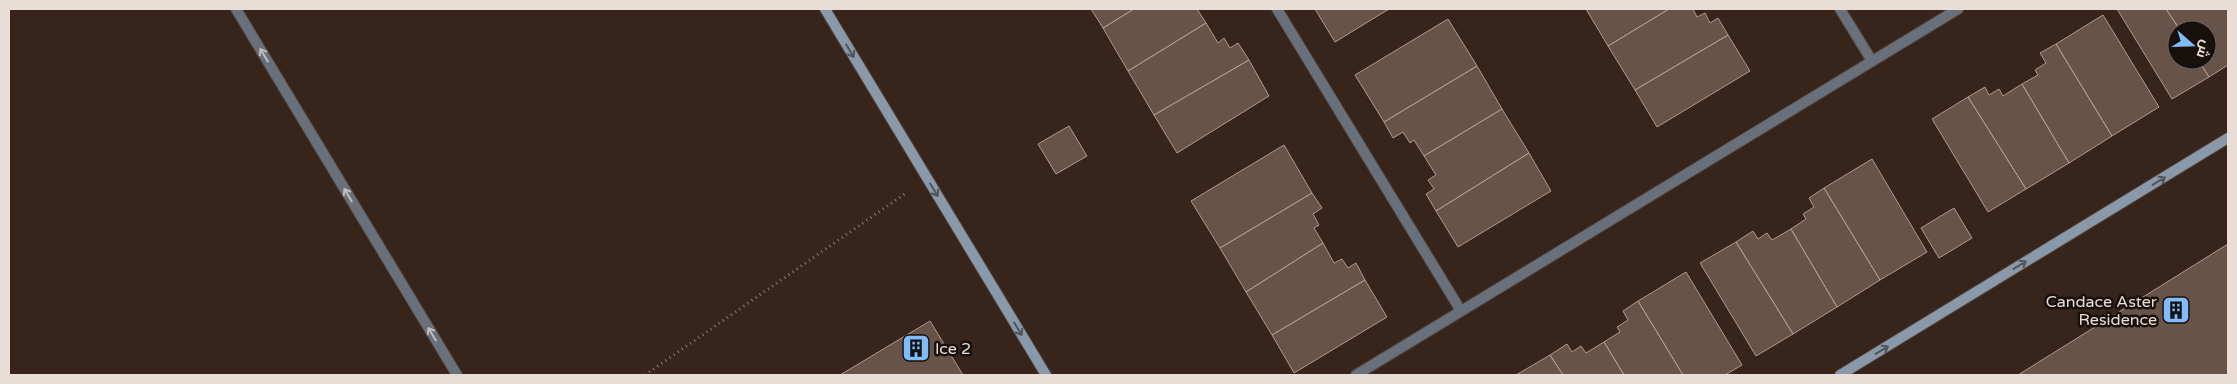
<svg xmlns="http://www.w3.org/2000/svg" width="2237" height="384" font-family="'Varela Round',Cairo,sans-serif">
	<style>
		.building { fill: #685349; stroke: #b0998e }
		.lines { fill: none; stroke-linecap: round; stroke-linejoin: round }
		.street-casing { stroke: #534239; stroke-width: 12 }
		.secondary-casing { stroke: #534239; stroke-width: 12 }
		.path { stroke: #8c7c74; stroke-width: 3; stroke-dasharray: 1 4; stroke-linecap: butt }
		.street { stroke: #67707b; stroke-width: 10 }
		.secondary { stroke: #8a99a9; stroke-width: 10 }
		.oneway { stroke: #51545a }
		.oneway2 { stroke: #c2bcbb }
		.labels { text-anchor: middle; stroke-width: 5; stroke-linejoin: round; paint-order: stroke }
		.poi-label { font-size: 16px; fill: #e9ddd7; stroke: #18100c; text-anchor: end }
	</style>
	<rect width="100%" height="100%" fill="#37241b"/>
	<path class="building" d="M1091 9H1134L1103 28Z
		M1134 9H1197L1206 23 1128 71 1103 28Z
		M1315 9H1389L1335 42Z
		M1586 9H1669L1608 46Z
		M1669 9H1693L1697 17 1705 13 1710 23 1718 18 1728 35 1635 90 1608 46Z
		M2117 9H2166L2180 30H2177V60H2198L2209 77 2172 99Z
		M2166 9H2228V65L2209 77 2198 60H2207V30H2180Z
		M2103 15 2159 107 2112 136 2056 44Z
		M1448 19 1477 66 1384 122 1355 75Z
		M1206 23 1218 43 1224 38 1230 48 1238 43 1249 60 1154 115 1128 71Z
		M1728 35 1750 71 1657 127 1635 90Z
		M2056 44 2112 136 2069 163 2022 84 2038 75 2035 70 2046 63 2040 53Z
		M1249 60 1269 96 1177 153 1154 115Z
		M1477 66 1502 109 1424 156 1414 140 1410 143 1403 132 1393 138 1384 122Z
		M2022 84 2069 163 2026 189 1968 97 1985 87 1989 95 1999 89 2003 96Z
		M1968 97 2026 189 1988 212 1932 119Z
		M1502 109 1529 153 1436 211 1426 194 1434 189 1428 180 1436 175 1424 156Z
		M1069 126 1087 156 1056 174 1038 144Z
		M1284 145 1312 193 1220 248 1191 201Z
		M1529 153 1551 191 1458 247 1436 211Z
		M1872 159 1927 252 1880 280 1824 188Z
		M1824 188 1880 280 1837 307 1791 229 1806 219 1803 214 1814 207 1809 198Z
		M1312 193 1322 208 1313 214 1319 225 1314 228 1323 243 1246 292 1220 248Z
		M1954 208 1972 238 1939 258 1921 228Z
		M1791 229 1837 307 1793 334 1736 242 1753 231 1758 239 1767 233 1772 240Z
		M1736 242 1793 334 1756 356 1700 263Z
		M1323 243 1334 263 1342 259 1348 268 1356 263 1365 280 1272 335 1246 292Z
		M2228 244V375H2018Z
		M1686 272 1742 365 1725 375H1683L1638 301Z
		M1365 280 1387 317 1294 373 1272 335Z
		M1638 301 1683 375H1624L1604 342 1620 332 1617 327 1628 320 1623 311Z
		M930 321 963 375H840Z
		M1604 342 1624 375H1563L1550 355 1567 344 1572 352 1581 346 1586 353Z
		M1550 355 1563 375H1516Z"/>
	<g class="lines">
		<g class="street-casing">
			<path id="street" d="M236 9 457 375
				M1277 9 1461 311
				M1840 9 1872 61
				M1356 375 1958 9"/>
		</g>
		<g class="secondary-casing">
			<path id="secondary" d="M825 9 1046 375
				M1840 375 2228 138"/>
		</g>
		<path class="path" d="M645 375 906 193"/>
		<use href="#street" class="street"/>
		<use href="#secondary" class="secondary"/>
	</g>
	<defs><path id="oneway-shaft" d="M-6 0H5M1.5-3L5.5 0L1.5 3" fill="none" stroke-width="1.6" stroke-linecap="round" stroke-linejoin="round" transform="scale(1.25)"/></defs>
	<g class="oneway">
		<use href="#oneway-shaft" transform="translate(850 51) rotate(59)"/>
		<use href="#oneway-shaft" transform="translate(2159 181) rotate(-31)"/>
		<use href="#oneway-shaft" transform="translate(934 190) rotate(59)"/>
		<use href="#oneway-shaft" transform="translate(2020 265) rotate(-31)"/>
		<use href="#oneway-shaft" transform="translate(1018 329) rotate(59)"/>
		<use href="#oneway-shaft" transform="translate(1882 350) rotate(-31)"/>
	</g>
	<g class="oneway2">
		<use href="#oneway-shaft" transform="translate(264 55) rotate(-121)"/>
		<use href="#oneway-shaft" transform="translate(348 195) rotate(-121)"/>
		<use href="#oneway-shaft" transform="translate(432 334) rotate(-121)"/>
	</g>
	<defs>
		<g id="building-square" transform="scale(1.4375)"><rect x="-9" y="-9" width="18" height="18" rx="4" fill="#81bcfa" stroke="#18100c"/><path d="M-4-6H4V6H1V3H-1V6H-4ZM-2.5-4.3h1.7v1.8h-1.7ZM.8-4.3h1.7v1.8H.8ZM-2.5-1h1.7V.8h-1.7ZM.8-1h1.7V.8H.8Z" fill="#111"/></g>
	</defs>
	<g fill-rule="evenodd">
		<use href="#building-square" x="2176" y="310"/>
		<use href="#building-square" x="916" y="348"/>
	</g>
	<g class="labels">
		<g class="poi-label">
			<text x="2157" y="307">Candace Aster<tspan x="2157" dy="18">Residence</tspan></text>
			<text x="935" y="354" text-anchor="start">Ice 2</text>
		</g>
	</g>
	<rect width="2237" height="384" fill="none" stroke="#e9ddd7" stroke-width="20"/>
	<g transform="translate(2192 45) rotate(110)"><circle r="24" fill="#18100c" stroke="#6c625d"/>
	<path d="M0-4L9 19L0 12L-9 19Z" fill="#81bcfa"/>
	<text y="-8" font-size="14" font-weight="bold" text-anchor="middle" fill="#e9ddd7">ش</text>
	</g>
</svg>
